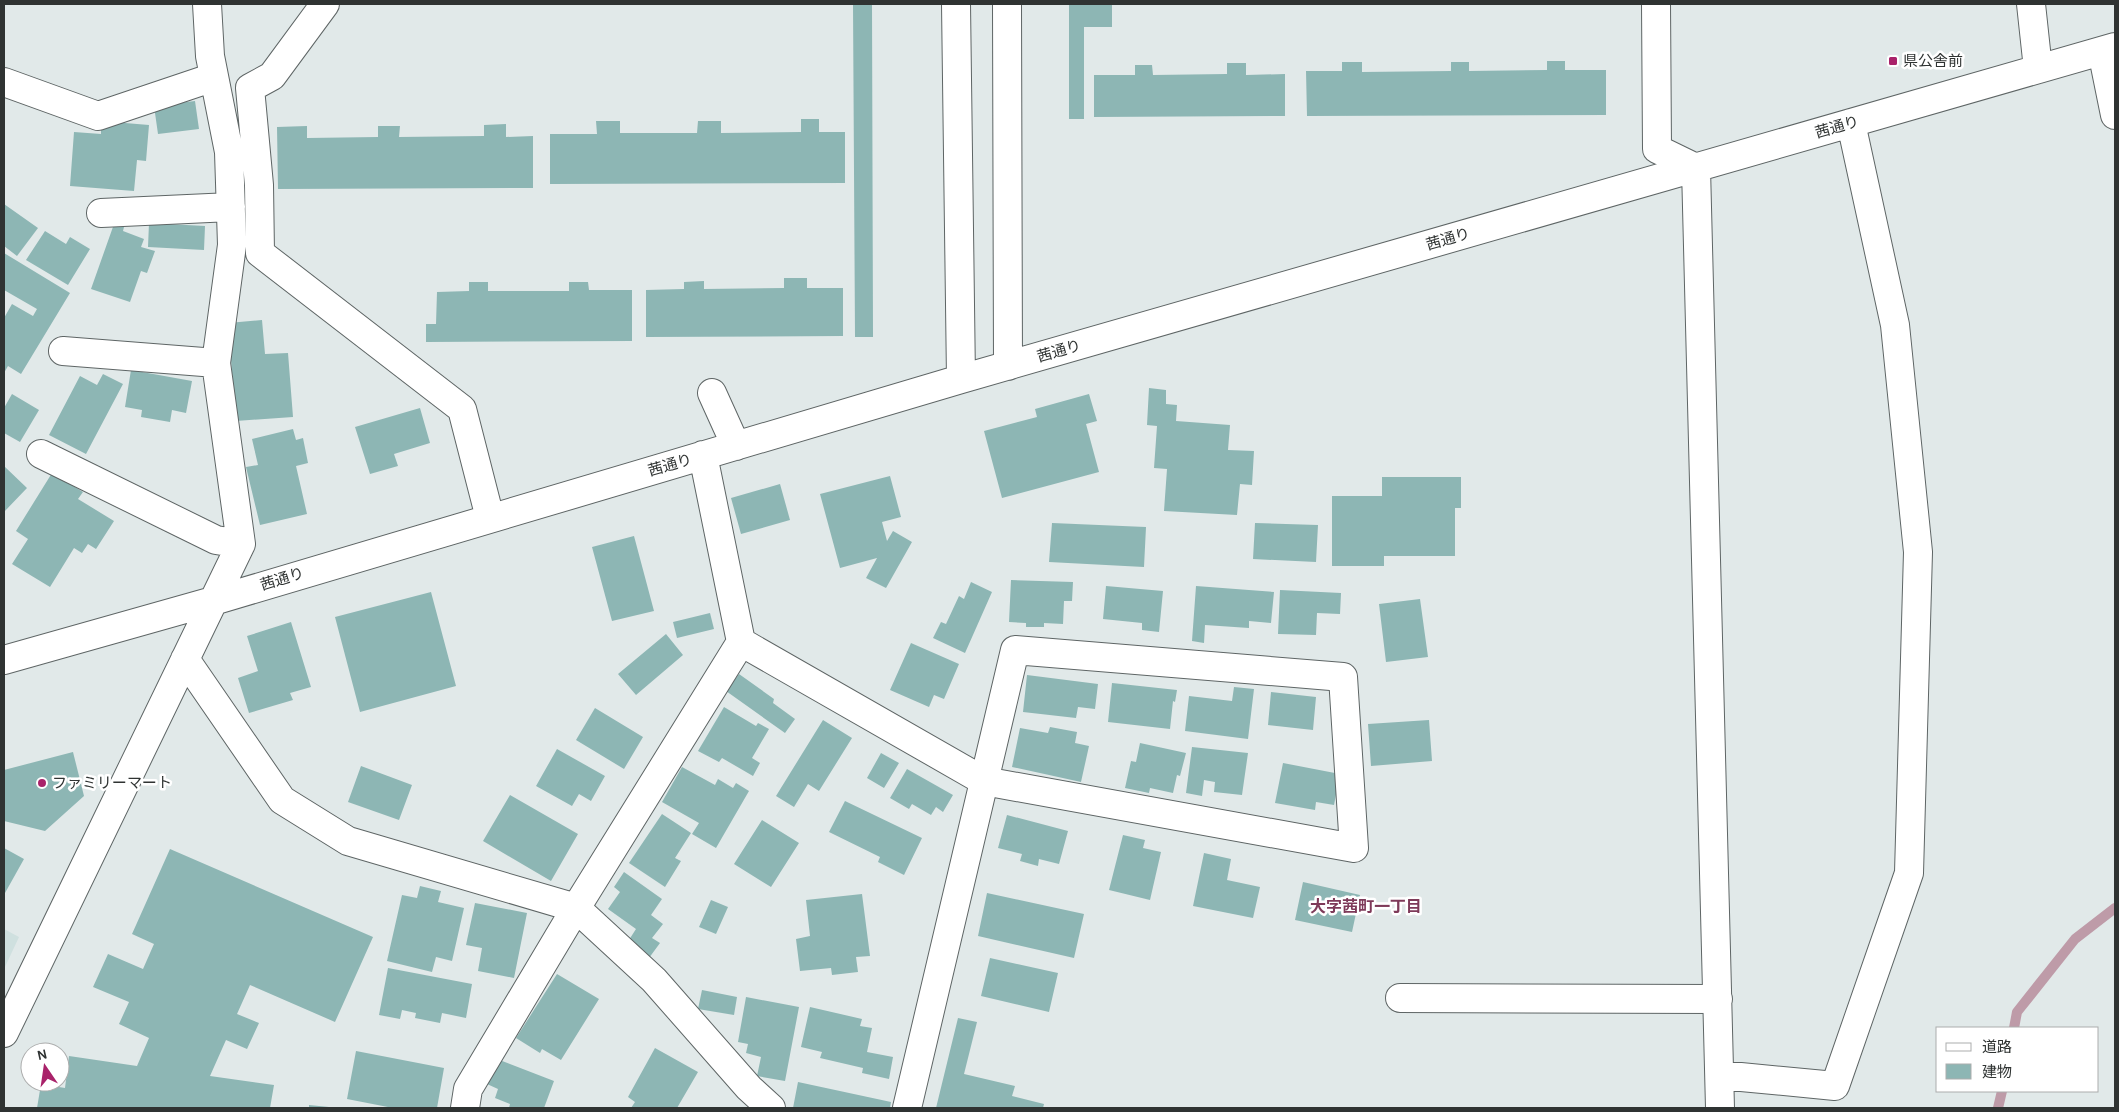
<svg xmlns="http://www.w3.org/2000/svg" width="2119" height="1112" font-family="Karla,'Noto Sans JP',sans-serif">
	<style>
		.built { fill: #cfe0df }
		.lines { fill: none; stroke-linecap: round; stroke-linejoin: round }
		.stream { stroke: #be9ba8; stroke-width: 10 }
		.building { fill: #8db6b4 }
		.minor-casing { stroke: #5e6565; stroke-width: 30 }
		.minor { stroke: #fff; stroke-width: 28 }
		.poi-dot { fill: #a9226a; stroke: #fff; stroke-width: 2 }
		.labels { text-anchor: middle; stroke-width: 5; stroke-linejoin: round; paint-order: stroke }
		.poi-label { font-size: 15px; fill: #2f3332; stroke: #fff; text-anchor: start }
		.street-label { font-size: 15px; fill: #2f3332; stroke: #fff }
		.neighbourhood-label { font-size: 16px; font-weight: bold; fill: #7e3a59; stroke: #fff }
	</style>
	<rect width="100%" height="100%" fill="#e1e9e9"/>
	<path class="built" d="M4 929 19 937 4 969Z"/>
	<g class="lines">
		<path class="stream" d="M2014 1028 2017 1012 2075 939 2115 908
			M1998 1108 2002 1091"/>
	</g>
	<path class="building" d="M853 4H872L873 337H855Z
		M1069 4H1112V27H1084V119H1069Z
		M1547 61H1565V70H1606V115L1307 116 1306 71H1342V62H1362V72L1451 71V62H1469V71L1547 70Z
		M1227 63H1246V75L1285 74V116L1094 117V75H1135V65H1152L1153 75 1227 74Z
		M195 101 199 129 158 134 154 106Z
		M801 119H819V132H845V183L550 184V134H597L596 121H620V133H697L698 121H721V133L801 132Z
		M101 121 149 125 146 161 137 160 134 191 70 186 74 132 101 134Z
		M506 124V137L533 136V188L278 189 277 127 307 126V138L378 137V126H400L399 137 484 136V125Z
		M4 204 38 228 17 256 4 246Z
		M149 223 205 226 204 250 148 247Z
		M114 224 124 227 123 231 144 239 141 247 155 251 147 273 141 271 130 302 91 289Z
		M45 231 66 244 70 237 90 249 68 285 26 260Z
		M4 253 70 293 21 374 8 366 4 373V318L12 304 33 316 37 309 4 290Z
		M784 278H807V288H843V336L646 337V290L684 289V282L704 281V289L784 288Z
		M469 282H488V291H569V282H588L589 290H632V341L426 342V324H436L437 292 469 291Z
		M262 320 265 354 288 353 293 417 236 421 228 323Z
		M131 370 192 381 186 413 172 410 170 422 141 417 142 410 125 407Z
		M103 374 123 384 86 454 49 435 80 376 97 385Z
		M1149 388 1166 390V404L1177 405 1176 421 1230 425 1228 450 1254 451 1252 485 1240 484 1237 515 1164 511 1167 469 1154 468 1157 426 1147 425Z
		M12 394 39 410 20 442 4 433V408Z
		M1089 394 1097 421 1086 424 1099 472 1002 498 984 431 1037 417 1035 409Z
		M420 408 430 443 394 454 398 466 370 474 355 427Z
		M293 429 296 440 303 438 308 463 296 466 307 514 260 525 246 467 258 465 252 439Z
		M4 466 27 488 4 512Z
		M52 473 83 492 78 499 114 521 96 549 88 544 82 553 74 548 50 587 12 564 28 539 16 531Z
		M890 476 901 517 882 522 887 541 893 531 912 542 886 588 866 578 877 558 840 568 820 494Z
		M1382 477H1461V508H1455V556H1384V566H1332V496H1382Z
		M780 484 790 520 741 534 731 498Z
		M1052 523 1146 527 1144 567 1049 562Z
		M1255 523 1318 525 1316 562 1253 559Z
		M634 536 654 611 612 621 592 547Z
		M1011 580 1073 582 1072 601H1064L1063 624 1044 623V627H1026V623L1009 622Z
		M971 582 992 592 965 653 933 638 941 622 946 624 959 596 964 599Z
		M1106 586 1163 591 1159 632 1142 630V623L1103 619Z
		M1196 586 1274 592 1271 623 1249 621V628L1205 625 1204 643 1192 641Z
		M1280 590 1341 593 1340 614 1317 613 1316 635 1278 634Z
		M431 592 456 686 360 712 335 617Z
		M1420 599 1428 657 1386 662 1379 604Z
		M710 613 714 629 677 638 673 622Z
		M291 622 311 687 290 693 293 700 249 713 238 678 258 671 247 636Z
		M666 634 683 655 636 695 618 674Z
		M911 643 959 664 944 699 934 695 929 707 890 690Z
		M739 674 774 699 773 703 795 719 785 733 726 691Z
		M1027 675 1098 684 1095 709 1078 707 1076 718 1023 712Z
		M1112 683 1177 690 1175 702 1173 701 1170 729 1108 722Z
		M1234 687 1254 689 1248 739 1185 731 1189 696 1232 701Z
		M1271 692 1316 697 1313 730 1268 725Z
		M724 707 756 726 758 723 769 729 752 758 760 763 753 776 722 758 719 762 698 751Z
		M595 708 643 737 624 769 576 740Z
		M823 720 852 738 819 791 808 784 794 807 776 796Z
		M1429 720 1432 761 1371 766 1368 724Z
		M1050 727 1077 732 1075 743 1089 746 1081 782 1012 767 1020 728 1048 733Z
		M1140 743 1186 753 1180 776 1177 775 1173 793 1150 788 1149 793 1125 788 1131 761 1136 762Z
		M1192 747 1248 753 1242 795 1214 792 1215 782 1204 780 1202 796 1186 793Z
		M557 749 605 776 591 801 579 794 572 806 536 786Z
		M73 752 84 796 45 831 4 821V770Z
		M881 753 899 763 884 788 867 778Z
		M1283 763 1340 774 1334 805 1316 802 1315 810 1275 803Z
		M361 766 412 785 399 820 348 802Z
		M682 767 715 785 718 779 733 788 736 783 749 791 716 848 692 834 699 823 662 802Z
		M907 769 953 795 943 812 936 807 931 815 912 804 909 809 890 798Z
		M510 795 578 834 551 881 483 841Z
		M845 801 922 838 904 875 878 862 880 857 829 832Z
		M662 814 691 833 675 858 681 861 665 887 629 863Z
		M1007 815 1068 831 1059 864 1039 859 1038 866 1020 861 1022 854 998 848Z
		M762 820 799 843 771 887 734 864Z
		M1123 835 1145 840 1143 848 1161 852 1150 900 1109 890Z
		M4 848 24 859 5 893 4 892Z
		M170 849 373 937 335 1022 250 985 237 1014 259 1023 247 1049 226 1040 210 1076 274 1085 270 1108H37L41 1084 65 1088 69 1056 137 1066 149 1038 119 1024 129 1002 93 987 108 954 143 969 154 944 132 934Z
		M1204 853 1231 859 1227 880 1260 887 1253 918 1193 906Z
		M624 872 662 899 651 915 663 924 652 938 660 943 649 958 627 943 636 929 608 909 620 892 614 887Z
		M1303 882 1360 895 1352 932 1295 920Z
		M420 886 441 891 438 902 464 908 452 961 436 957 432 972 387 961 402 895 417 898Z
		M987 893 1084 914 1074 958 978 936Z
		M862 894 870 956 856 957 858 972 832 975 831 968 800 971 796 939 810 936 806 900Z
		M711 900 728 907 716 934 699 927Z
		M475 903 527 913 514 978 478 971 482 948 466 945Z
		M990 958 1058 973 1049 1012 981 996Z
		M388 968 472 984 466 1018 442 1013 440 1023 415 1018 416 1013 402 1010 400 1019 379 1015Z
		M557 974 599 999 561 1060 542 1049 540 1053 516 1038Z
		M702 990 737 997 734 1015 698 1009Z
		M746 997 799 1007 785 1081 757 1076 761 1057 746 1053 748 1044 738 1042Z
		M810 1007 862 1019 860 1026 872 1028 867 1052 893 1057 889 1079 862 1073 863 1068 820 1058 822 1052 801 1047Z
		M958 1018 977 1022 964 1074 1015 1086 1012 1096 1044 1104 1043 1108H936Z
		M655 1048 698 1072 677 1108H631L635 1102 628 1097Z
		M356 1051 444 1068 437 1108H393L347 1099Z
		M497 1059 554 1081 544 1108H509L510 1104 495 1098 498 1089 487 1084Z
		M798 1082 891 1102 890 1108H793Z
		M309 1105 329 1107 328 1108H309Z"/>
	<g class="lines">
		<g class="minor-casing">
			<path id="minor" d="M325 4 272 76 250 88 259 185 260 253 462 409 490 518
				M956 4 961 379
				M1007 4 1008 366
				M1656 4 1657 149 1696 168 1720 1108
				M2031 4 2038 69
				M2102 51 2115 115
				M4 82 98 116 214 77
				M101 213 231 207
				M63 351 216 363
				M712 393 736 446
				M41 454 216 540 241 544
				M703 455 741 642 984 781 1354 848 1343 677 1015 650 907 1108
				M185 659 282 800 348 841 576 908 654 980 749 1088 771 1108
				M4 660 213 601 961 379 2115 47
				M1400 998 1718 999
				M4 1033 241 544 216 363 232 245 229 152 210 56 207 4
				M1720 1075 1835 1086 1909 873 1918 552 1895 325 1851 123
				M465 1108 468 1089 576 908 741 642"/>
		</g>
		<use href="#minor" class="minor"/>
	</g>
	<g class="poi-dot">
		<rect x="1888" y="56" width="10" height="10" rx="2.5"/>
		<circle cx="42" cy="783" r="5"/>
	</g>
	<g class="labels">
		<g class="poi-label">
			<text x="1903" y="66">県公舎前</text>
			<text x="52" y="788">ファミリーマート</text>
		</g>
		<g class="street-label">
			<text transform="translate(1837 127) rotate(-16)" y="5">茜通り</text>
			<text transform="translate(1448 239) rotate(-16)" y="5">茜通り</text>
			<text transform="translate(1059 351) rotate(-16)" y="5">茜通り</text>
			<text transform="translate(670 465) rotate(-16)" y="5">茜通り</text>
			<text transform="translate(282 579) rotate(-17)" y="5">茜通り</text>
		</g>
		<g class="neighbourhood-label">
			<text x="1366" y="912">大字茜町一丁目</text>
		</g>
	</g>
	<rect width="2119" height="1112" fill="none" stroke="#2f3332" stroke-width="10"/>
	<rect x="1936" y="1027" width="162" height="65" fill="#ffffff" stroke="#acadad"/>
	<rect x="1946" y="1043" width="25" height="8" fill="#ffffff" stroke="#acadad"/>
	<text x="1982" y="1052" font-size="15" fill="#2f3332">道路</text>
	<rect x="1946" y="1064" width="25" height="15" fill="#8db6b4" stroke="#acadad"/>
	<text x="1982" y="1077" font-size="15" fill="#2f3332">建物</text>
	<g transform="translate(45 1067) rotate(347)"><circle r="24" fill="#ffffff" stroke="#acadad"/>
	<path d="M0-4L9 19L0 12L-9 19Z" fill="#a9226a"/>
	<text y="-8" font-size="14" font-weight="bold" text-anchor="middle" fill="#2f3332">N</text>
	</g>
</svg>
